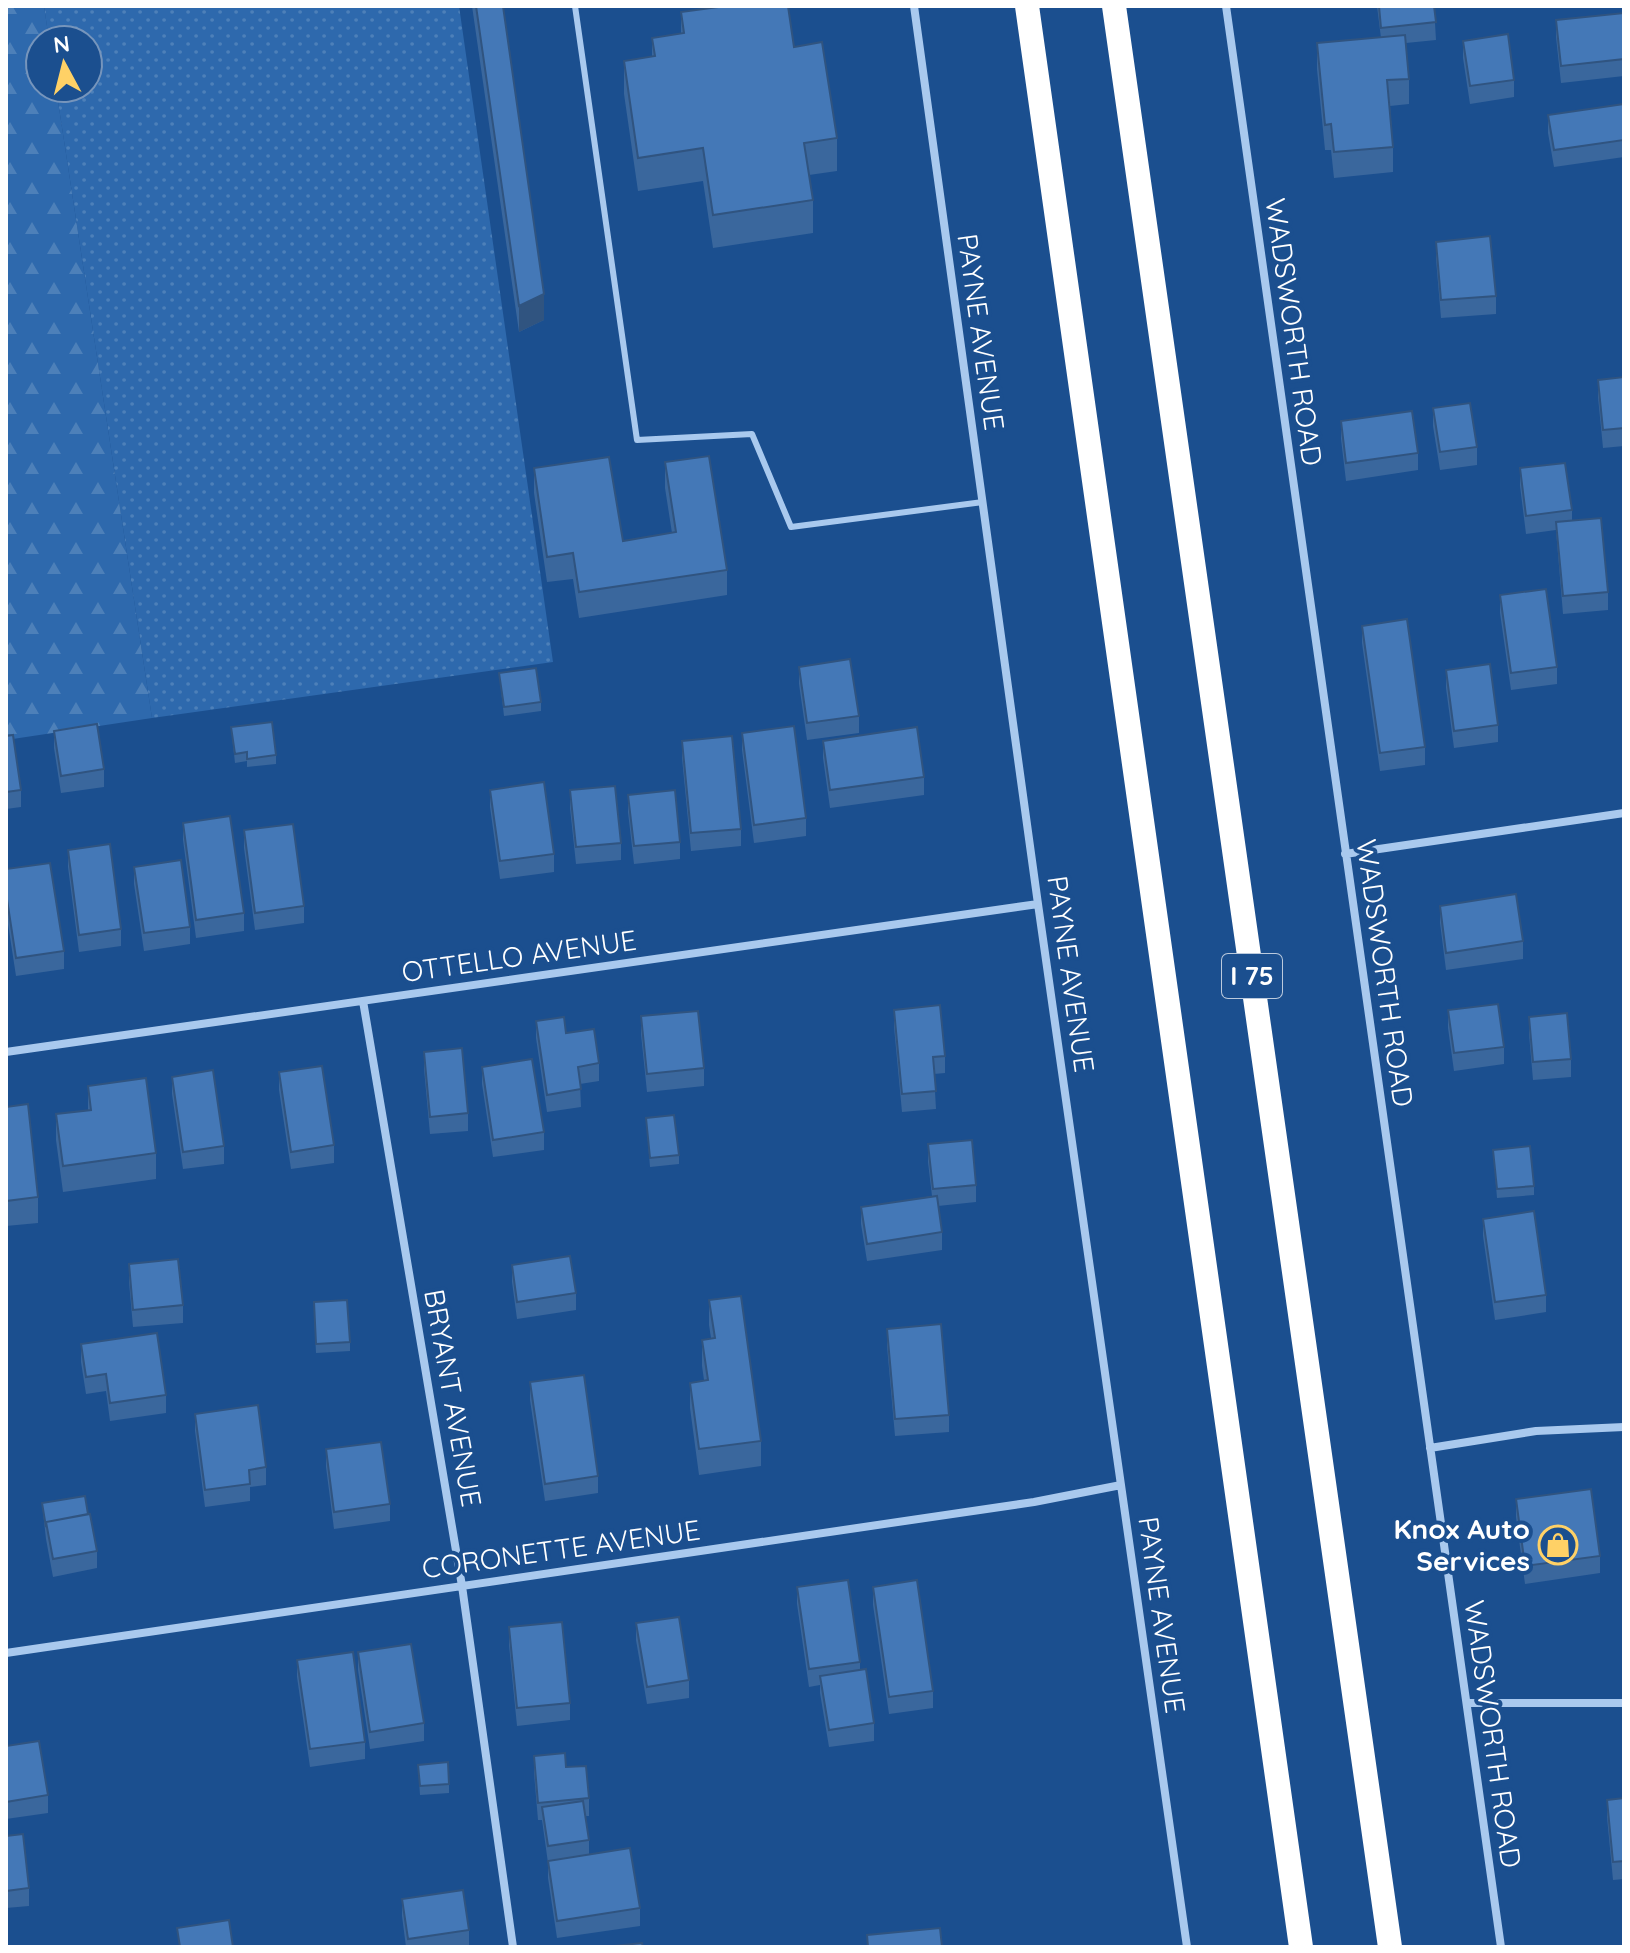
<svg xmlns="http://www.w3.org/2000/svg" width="1630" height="1953" font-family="Quicksand,sans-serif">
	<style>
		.grass { fill: url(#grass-dots) }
		.forest { fill: url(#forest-firs) }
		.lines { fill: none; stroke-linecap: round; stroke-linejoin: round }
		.service { stroke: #a9c9ee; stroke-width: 6 }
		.minor { stroke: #a9c9ee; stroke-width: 8 }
		.motorway { stroke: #fff; stroke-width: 24 }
		.wall { fill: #3a679d }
		.shaded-wall { fill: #305480 }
		.building { fill: #4478b7; stroke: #305480; stroke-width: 2 }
		.labels { text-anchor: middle; stroke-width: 8; stroke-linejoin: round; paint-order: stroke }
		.shield { fill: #1b4f8f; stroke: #bbcadd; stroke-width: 2 }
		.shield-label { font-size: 26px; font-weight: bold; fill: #fff }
		.street-label { font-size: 28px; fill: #fff; stroke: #1b4f8f }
		.poi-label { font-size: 28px; font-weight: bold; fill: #fff; stroke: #1b4f8f; text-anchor: end }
	</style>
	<defs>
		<pattern id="grass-dots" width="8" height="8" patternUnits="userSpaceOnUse" patternTransform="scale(2)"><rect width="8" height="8" fill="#2e69ad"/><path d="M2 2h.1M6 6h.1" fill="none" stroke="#4d80b9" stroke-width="1.8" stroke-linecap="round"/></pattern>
		<pattern id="forest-firs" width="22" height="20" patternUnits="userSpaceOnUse" patternTransform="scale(2)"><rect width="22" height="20" fill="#2e69ad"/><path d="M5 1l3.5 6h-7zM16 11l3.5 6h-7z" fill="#4d80b9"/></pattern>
	</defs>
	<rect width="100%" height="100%" fill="#1b4f8f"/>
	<path class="grass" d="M44 6H459L553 662 152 718 56 88H88V40H49Z"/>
	<path class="forest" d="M6 6H44L49 40H40V88H56L152 718 6 740Z"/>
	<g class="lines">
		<path class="service" d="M575 6 637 440 752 434 791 527 983 502"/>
		<path class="minor" d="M914 6 1038 904 1187 1947
			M1226 6 1501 1947
			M1345 854 1624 813
			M363 1001 462 1586 513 1947
			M6 1052 1038 904
			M1430 1448 1536 1431 1624 1427
			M6 1653 1034 1502 1121 1485
			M1467 1703H1624"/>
		<path class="motorway" d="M1027 6 1301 1947
			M1114 6 1390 1947"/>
	</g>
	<path class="wall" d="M472 6H503L544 320 519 332Z
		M1377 6H1434L1436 40 1406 43 1409 79V104L1390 106 1393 147V172L1334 178 1331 150H1325L1317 69V43L1381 38Z
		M681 12 794 47 837 138V171L809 175 813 200V233L713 248 703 181 638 191 624 94V61L652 57V38L681 34Z
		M1624 13V76L1561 83 1556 37V20Z
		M1463 41 1514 80V97L1470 104 1463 58Z
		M1624 104V157L1554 167 1548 133V115Z
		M1436 242 1496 296V314L1441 318 1436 259Z
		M1624 377V446L1603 448 1598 397V380Z
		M1433 408 1477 447V465L1440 470 1433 426Z
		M1341 421 1418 453V470L1346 481 1341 439Z
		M665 462 727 570V595L579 618 573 579 547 582 534 493V468L623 541 672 533 665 488Z
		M1520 468 1572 510V520L1608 592V610L1563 614 1556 530 1526 534 1520 486Z
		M1500 595 1557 667V684L1511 690 1500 613Z
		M1362 626 1425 747V765L1380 771 1362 643Z
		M799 667 859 716V733L807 740 799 684Z
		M1446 670 1498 725V742L1454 748 1446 688Z
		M499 673 541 702V711L504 716Z
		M231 727 276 755V764L247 767V761L235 763Z
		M54 731 104 769V787L61 793 54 748Z
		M742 733 806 818V836L754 843 742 750Z
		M6 736 21 790V807L6 809Z
		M682 741 741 829V846L691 851 682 758Z
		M823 741 924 777V795L830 808 823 758Z
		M490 790 554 854V872L500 879 490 807Z
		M570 790 621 843V860L576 864 570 808Z
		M628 795 680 842V859L634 864 628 812Z
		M183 823 244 913V931L196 938 183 840Z
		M244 830 304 906V923L255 930 244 848Z
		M68 850 121 929V946L79 952 68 867Z
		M134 867 190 927V944L144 951 134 884Z
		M6 869 64 951V969L16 976 6 911Z
		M1440 906 1523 941V959L1446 970 1440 923Z
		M894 1010 945 1056V1073L934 1074 936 1109 902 1112 894 1027Z
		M1448 1010 1504 1047V1064L1454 1071 1448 1028Z
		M641 1016 704 1068V1086L647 1092 641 1034Z
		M1529 1017 1571 1059V1077L1533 1080 1529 1034Z
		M536 1021 566 1033 599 1063V1081L580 1084 581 1107 547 1112 536 1038Z
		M424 1052 468 1113V1131L430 1134 424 1069Z
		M482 1067 544 1132V1150L493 1157 482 1084Z
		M279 1072 334 1145V1163L291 1169 279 1090Z
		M172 1077 224 1146V1164L183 1169 172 1094Z
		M88 1086 156 1153V1179L63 1192 56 1140V1114L88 1111Z
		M6 1107 38 1197V1223L6 1226Z
		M646 1118 679 1155V1164L650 1167Z
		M928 1144 976 1185V1202L938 1206 942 1232V1250L867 1261 861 1224V1207L932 1196 928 1162Z
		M1493 1150 1534 1186V1195L1497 1198Z
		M1483 1219 1546 1295V1312L1495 1320 1483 1236Z
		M129 1264 183 1305V1323L133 1327 129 1282Z
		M512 1265 576 1293V1310L517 1319 512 1282Z
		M709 1300 761 1441V1466L699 1475 690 1408V1383L704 1380 702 1366V1340L711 1338 709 1325Z
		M314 1311 350 1342V1351L316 1353Z
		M887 1329 949 1415V1432L895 1436 887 1346Z
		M81 1344 166 1395V1413L110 1421 106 1391 86 1394 81 1362Z
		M530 1382 598 1476V1493L545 1501 530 1400Z
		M195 1414 266 1467V1485L250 1487V1501L205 1507 195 1431Z
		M326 1449 390 1504V1521L334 1529 326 1467Z
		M1516 1499 1600 1556V1573L1525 1584 1516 1517Z
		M42 1503 88 1514 97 1551V1568L53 1577 46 1539Z
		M797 1587 860 1662V1670L874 1723V1741L829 1747 820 1693V1685L809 1687 797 1604Z
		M873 1587 933 1691V1708L889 1714 873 1605Z
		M636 1623 689 1680V1698L647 1704 636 1640Z
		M509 1627 570 1703V1720L517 1726 509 1645Z
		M358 1652 424 1723V1741L370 1749 358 1670Z
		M297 1660 365 1742V1759L310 1767 297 1677Z
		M6 1746 48 1795V1813L6 1819Z
		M534 1756 566 1767 589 1798V1816H585L589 1840V1854L640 1908V1926L557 1938 548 1878V1863L542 1820H538L534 1773Z
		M418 1765 449 1784V1793L420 1795Z
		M1624 1798V1879L1613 1880 1607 1817V1800Z
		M6 1836 29 1888V1906L6 1908Z
		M402 1899 469 1930V1947H406L402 1916Z"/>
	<path class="shaded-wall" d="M544 294V320L519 332V306Z"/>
	<path class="building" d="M476 6H503L544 294 519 306Z
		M726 6H788L794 47 822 42 837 138 804 143 813 200 713 215 703 148 638 158 624 61 655 56 652 38 684 33 681 12Z
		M1379 6H1434L1436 22 1381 28Z
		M1624 13V59L1561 66 1556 20Z
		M1508 34 1514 80 1470 86 1463 41Z
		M1405 35 1409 79 1387 80 1393 147 1334 152 1331 124 1325 125 1317 43Z
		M1624 104V140L1554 150 1548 115Z
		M1490 236 1496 296 1441 300 1436 242Z
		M1624 377V428L1603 430 1598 380Z
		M1470 403 1477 447 1440 452 1433 408Z
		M1412 411 1418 453 1346 463 1341 421Z
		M709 456 727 570 579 592 573 553 547 557 534 468 609 457 623 541 676 532 665 462Z
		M1565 463 1572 510 1526 516 1520 468Z
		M1601 518 1608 592 1563 596 1556 522Z
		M1546 589 1557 667 1511 673 1500 595Z
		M1407 619 1425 747 1380 753 1362 626Z
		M850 659 859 716 807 723 799 667Z
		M1490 664 1498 725 1454 731 1446 670Z
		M536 668 541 702 504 707 499 673Z
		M272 722 276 755 247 759V752L235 754 231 727Z
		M97 724 104 769 61 776 54 731Z
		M794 726 806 818 754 825 742 733Z
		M917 727 924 777 830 790 823 741Z
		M13 735 21 790 6 792V736Z
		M732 736 741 829 691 833 682 741Z
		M544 782 554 854 500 861 490 790Z
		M615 786 621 843 576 847 570 790Z
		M675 790 680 842 634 846 628 795Z
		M230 816 244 913 196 920 183 823Z
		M293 824 304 906 255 913 244 830Z
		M110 844 121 929 79 935 68 850Z
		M181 860 190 927 144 933 134 867Z
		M50 863 64 951 16 958 6 893V869Z
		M1516 894 1523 941 1446 953 1440 906Z
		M1498 1004 1504 1047 1454 1053 1448 1010Z
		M940 1005 945 1056 933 1057 936 1091 902 1094 894 1010Z
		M698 1011 704 1068 647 1074 641 1016Z
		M1567 1013 1571 1059 1533 1062 1529 1017Z
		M564 1017 566 1033 594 1029 599 1063 578 1067 581 1089 547 1095 536 1021Z
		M462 1048 468 1113 430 1117 424 1052Z
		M532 1059 544 1132 493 1140 482 1067Z
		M322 1066 334 1145 291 1152 279 1072Z
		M213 1070 224 1146 183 1152 172 1077Z
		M146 1078 156 1153 63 1166 56 1114 91 1110 88 1086Z
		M28 1104 38 1197 6 1201V1107Z
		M674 1115 679 1155 650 1158 646 1118Z
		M972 1140 976 1185 933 1189 928 1144Z
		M1530 1146 1534 1186 1497 1189 1493 1150Z
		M937 1196 942 1232 867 1244 861 1207Z
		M1534 1211 1546 1295 1495 1302 1483 1219Z
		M570 1256 576 1293 517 1302 512 1265Z
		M178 1259 183 1305 133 1310 129 1264Z
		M741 1296 761 1441 699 1449 690 1383 708 1380 702 1340 715 1338 709 1300Z
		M347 1300 350 1342 316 1344 314 1302Z
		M941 1324 949 1415 895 1419 887 1329Z
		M157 1333 166 1395 110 1403 106 1374 86 1377 81 1344Z
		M584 1375 598 1476 545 1484 530 1382Z
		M258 1405 266 1467 249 1470 250 1484 205 1490 195 1414Z
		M381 1442 390 1504 334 1512 326 1449Z
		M1591 1489 1600 1556 1525 1566 1516 1499Z
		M85 1496 88 1514 46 1522V1527L42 1503Z
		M90 1514 97 1551 53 1559 46 1522Z
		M848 1580 860 1662 809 1669 797 1587Z
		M917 1580 933 1691 889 1697 873 1587Z
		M679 1617 689 1680 647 1687 636 1623Z
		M562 1622 570 1703 517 1708 509 1627Z
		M411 1644 424 1723 370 1732 358 1652Z
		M353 1652 365 1742 310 1749 297 1660Z
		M866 1669 874 1723 829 1730 820 1676Z
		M39 1741 48 1795 6 1802V1746Z
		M565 1753 566 1767 586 1766 589 1798 538 1803 534 1756Z
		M448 1762 449 1784 420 1786 418 1765Z
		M1624 1798V1861L1613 1862 1607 1800Z
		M583 1801 589 1840 548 1846 542 1807Z
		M23 1834 29 1888 6 1891V1836Z
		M630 1848 640 1908 557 1921 548 1861Z
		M463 1890 469 1930 408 1939 402 1899Z
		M229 1920 233 1947H180L177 1928Z
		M940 1928 942 1947H868L867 1935Z
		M642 1943 643 1947H604Z"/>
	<defs>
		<g id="shop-ring" transform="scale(2)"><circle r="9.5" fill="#1b4f8f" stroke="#ffd166" stroke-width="1.5"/><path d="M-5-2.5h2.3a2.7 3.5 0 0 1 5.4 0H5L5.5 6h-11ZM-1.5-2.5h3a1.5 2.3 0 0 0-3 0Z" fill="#ffd166"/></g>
	</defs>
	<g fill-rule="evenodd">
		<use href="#shop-ring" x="1558" y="1545"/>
	</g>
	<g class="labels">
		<rect class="shield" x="1222" y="954" width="60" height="44" rx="6"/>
		<g class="shield-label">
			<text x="1252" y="985">I 75</text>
		</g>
		<g class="street-label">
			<text transform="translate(981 332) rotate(82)" y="10">PAYNE AVENUE</text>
			<text transform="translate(1294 332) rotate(82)" y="10">WADSWORTH ROAD</text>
			<text transform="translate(519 956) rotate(-8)" y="10">OTTELLO AVENUE</text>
			<text transform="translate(1385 973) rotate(82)" y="10">WADSWORTH ROAD</text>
			<text transform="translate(1071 974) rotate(82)" y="10">PAYNE AVENUE</text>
			<text transform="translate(453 1398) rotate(80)" y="10">BRYANT AVENUE</text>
			<text transform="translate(561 1549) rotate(-8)" y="10">CORONETTE AVENUE</text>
			<text transform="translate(1162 1615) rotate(82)" y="10">PAYNE AVENUE</text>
			<text transform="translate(1493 1734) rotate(82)" y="10">WADSWORTH ROAD</text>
		</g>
		<g class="poi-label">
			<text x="1530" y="1539">Knox Auto<tspan x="1530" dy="32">Services</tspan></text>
		</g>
	</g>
	<rect width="1630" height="1953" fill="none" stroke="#ffffff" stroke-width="16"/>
	<g transform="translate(64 64) rotate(353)"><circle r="38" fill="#1b4f8f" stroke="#7695bc" stroke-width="2"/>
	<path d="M0-6L14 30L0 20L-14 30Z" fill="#ffd166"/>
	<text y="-12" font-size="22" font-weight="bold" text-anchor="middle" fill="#ffffff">N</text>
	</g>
</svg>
